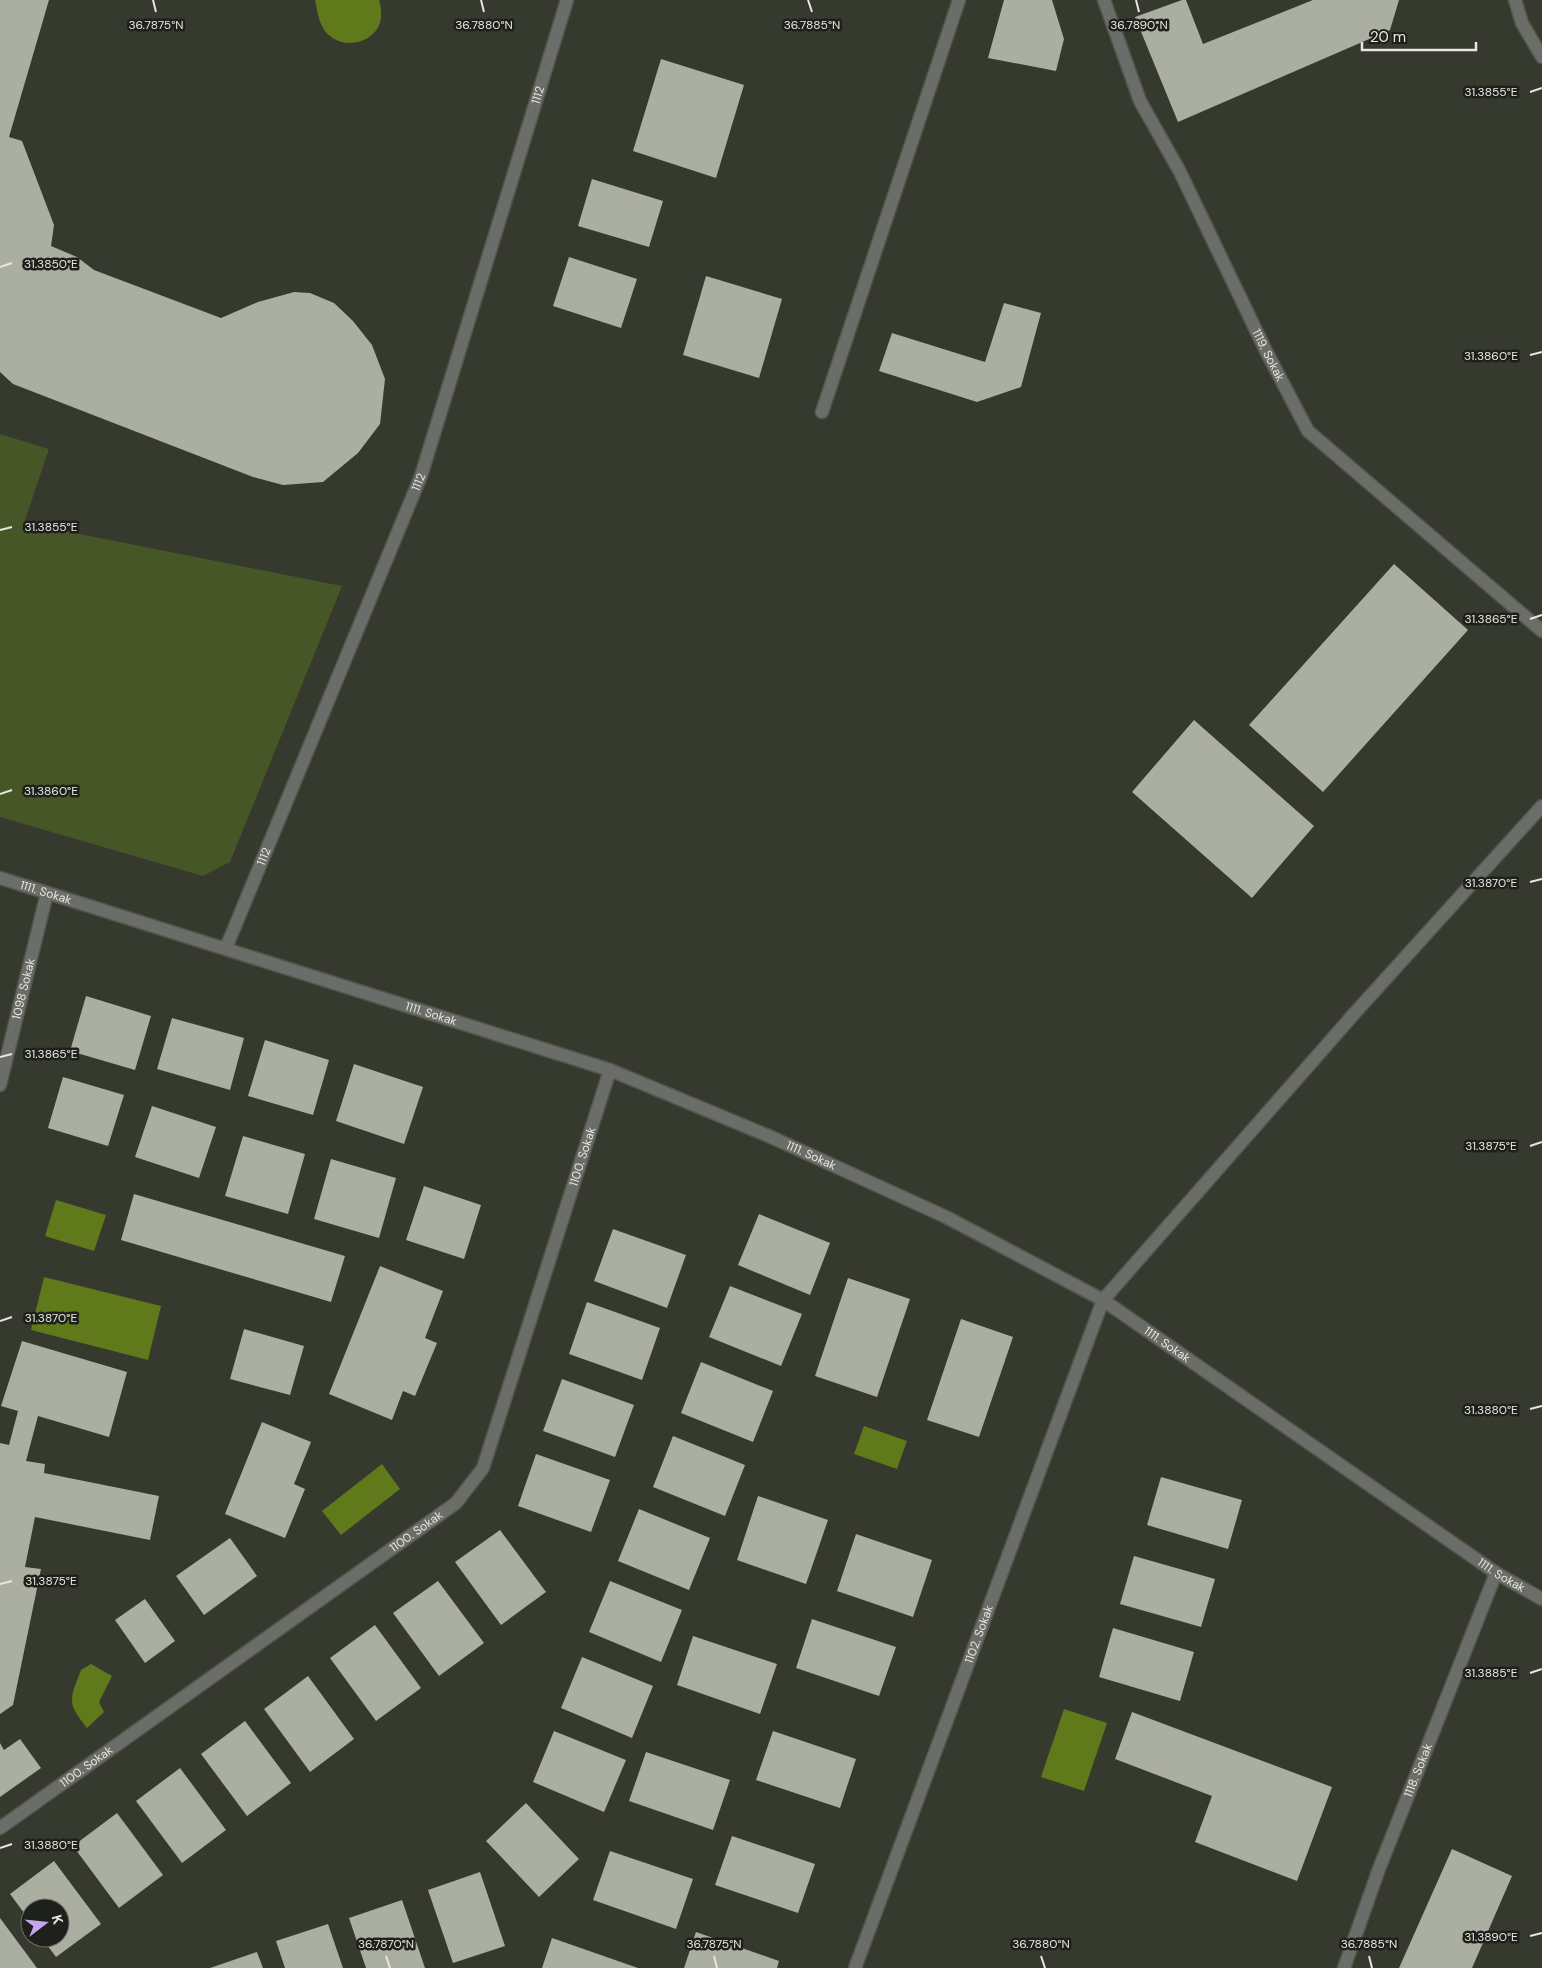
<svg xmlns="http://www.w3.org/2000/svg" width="1542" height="1968" font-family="'DM Sans',sans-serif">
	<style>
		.green { fill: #475626 }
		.water { fill: #60791a }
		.building { fill: #abafa2 }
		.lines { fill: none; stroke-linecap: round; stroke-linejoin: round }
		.street-casing { stroke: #51554a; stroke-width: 15 }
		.street { stroke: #6b6d68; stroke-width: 12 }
		.ticks { fill: none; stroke: #e5e7e0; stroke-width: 2 }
		.labels { text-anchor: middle; stroke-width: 5; stroke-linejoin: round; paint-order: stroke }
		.street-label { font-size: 12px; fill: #e5e7e0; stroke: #1e201b }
		.ticks-label { font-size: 12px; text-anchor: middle; fill: #e5e7e0; stroke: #1e201b; stroke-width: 5; stroke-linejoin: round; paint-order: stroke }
	</style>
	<rect width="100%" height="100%" fill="#35392e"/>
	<path class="green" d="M0 434 49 449 24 523 342 586 230 862 203 876 0 817Z"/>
	<path class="water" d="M315 0H379C381 6 382 17 380 23 371 48 333 50 322 26 318 19 317 8 315 0Z
		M56 1200 106 1215 94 1251 45 1236Z
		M44 1277 161 1306 148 1360 31 1330Z
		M864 1426 907 1441 897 1469 854 1454Z
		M382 1464 400 1489 341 1535 322 1511Z
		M91 1664 112 1676 99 1702 104 1712 87 1728C66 1702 70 1699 81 1670Z
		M1064 1709 1107 1723 1084 1791 1041 1777Z"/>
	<path class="building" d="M0 0H49L9 137 22 141 54 225 51 246 77 257 94 270 221 318 258 302 294 292 310 293 334 303 353 321 372 345 385 379 380 424 358 453 323 482 283 485 253 477 13 384 0 372Z
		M1004 0H1052L1064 39 1056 71 988 58Z
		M1182 0H1186L1203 44 1313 0H1399L1390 30 1178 122 1135 17Z
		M661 59 744 85 716 178 633 151Z
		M592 179 663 201 649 247 578 226Z
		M569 257 637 279 621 328 553 306Z
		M706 276 782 299 759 378 683 355Z
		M1004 303 1041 313 1021 387 977 402 879 371 892 333 985 362Z
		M1394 564 1468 630 1323 792 1249 725Z
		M1194 720 1314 826 1252 898 1132 792Z
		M86 996 151 1016 135 1070 70 1051Z
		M172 1018 244 1038 230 1090 157 1069Z
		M265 1040 329 1060 313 1115 248 1096Z
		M354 1064 423 1087 404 1144 336 1121Z
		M63 1077 124 1095 108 1146 48 1128Z
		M152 1106 216 1127 199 1178 135 1157Z
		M243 1136 305 1154 288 1214 225 1196Z
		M331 1159 396 1178 379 1238 314 1219Z
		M424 1186 481 1205 464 1259 406 1240Z
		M134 1194 345 1256 331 1302 121 1240Z
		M759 1214 830 1243 810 1295 738 1265Z
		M613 1229 686 1255 667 1308 594 1281Z
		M380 1266 443 1291 425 1338 437 1343 415 1396 403 1391 392 1420 329 1394Z
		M848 1278 910 1299 877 1397 815 1376Z
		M730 1286 802 1314 781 1366 709 1337Z
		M587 1302 660 1328 642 1380 569 1354Z
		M961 1319 1013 1337 979 1437 927 1420Z
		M244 1329 304 1346 290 1395 230 1379Z
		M22 1341 127 1372 109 1437 38 1416 26 1461 45 1464 44 1473 159 1496 150 1540 35 1517 25 1567 41 1569 13 1705 0 1714V1443L9 1445 18 1411 1 1406Z
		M701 1362 773 1391 753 1442 681 1413Z
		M562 1379 634 1405 615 1457 543 1431Z
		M262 1422 311 1442 294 1484 305 1489 285 1538 225 1514Z
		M673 1436 745 1465 725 1516 653 1487Z
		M536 1454 610 1480 591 1532 518 1506Z
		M1161 1477 1242 1500 1228 1549 1147 1525Z
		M758 1496 828 1520 806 1584 737 1560Z
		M639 1509 710 1538 689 1590 618 1561Z
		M500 1530 546 1592 501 1625 455 1562Z
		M856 1534 932 1560 913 1617 837 1591Z
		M230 1538 257 1576 204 1615 176 1576Z
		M1134 1556 1215 1579 1201 1627 1120 1604Z
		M438 1581 484 1643 439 1676 393 1613Z
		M610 1581 682 1610 661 1662 589 1632Z
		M145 1599 175 1641 145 1663 115 1620Z
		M812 1619 896 1647 879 1696 796 1668Z
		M375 1625 421 1688 376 1721 330 1658Z
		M1113 1628 1194 1652 1180 1701 1099 1677Z
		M693 1636 777 1664 760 1714 677 1685Z
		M582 1657 653 1686 632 1738 561 1708Z
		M308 1676 354 1739 310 1772 264 1709Z
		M1132 1712 1332 1787 1297 1881 1195 1842 1212 1796 1115 1759Z
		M245 1721 291 1783 247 1816 201 1754Z
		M554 1731 626 1760 604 1812 533 1782Z
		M773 1731 856 1759 840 1808 756 1780Z
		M20 1739 41 1768 0 1797V1743L4 1750Z
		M646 1752 730 1780 713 1830 629 1801Z
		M180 1768 226 1830 182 1863 136 1801Z
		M526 1803 579 1859 539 1897 486 1841Z
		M117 1813 163 1875 119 1908 73 1846Z
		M732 1836 815 1864 798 1913 715 1885Z
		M1452 1849 1512 1876 1472 1968H1399Z
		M610 1851 693 1879 676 1929 593 1900Z
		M54 1861 101 1924 56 1957 42 1938H60V1908H30V1921L10 1894Z
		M480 1872 505 1946 453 1963 428 1890Z
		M402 1900 425 1968H366L349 1918Z
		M0 1918 37 1968H0Z
		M328 1924 343 1968H285L276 1941Z
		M696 1932 779 1961 777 1968H684Z
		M552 1938 638 1968H542Z
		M257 1952 263 1968H210Z"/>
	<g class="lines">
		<g class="street-casing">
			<g id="street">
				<path id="s1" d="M1104 0 1140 101 1180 172 1265 349 1308 431 1542 631"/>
				<path d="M1515 0 1522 23 1542 57"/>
				<path d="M822 412 959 0"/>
				<path id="s2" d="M0 878 610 1070 771 1137 946 1217 1103 1300 1496 1573 1542 1599"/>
				<path id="s3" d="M226 948 421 476 567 0"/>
				<path id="s4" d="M0 1085 47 893"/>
				<path id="s5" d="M0 1828 456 1503 483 1468 610 1070"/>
				<path id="s6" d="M855 1968 1103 1300 1353 1015 1542 806"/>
				<path id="s7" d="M1344 1968 1379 1869 1496 1573"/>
			</g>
		</g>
		<use href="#street" class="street"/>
	</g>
	<path class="ticks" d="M153 0 156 12M481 0 484 12M808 0 812 12M1136 0 1139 12M1530 92 1542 88M0 267 12 263M1530 355 1542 352M0 530 12 527M1530 619 1542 615M0 794 12 790M1530 882 1542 879M0 1057 12 1054M1530 1146 1542 1142M0 1321 12 1317M1530 1409 1542 1406M0 1584 12 1581M1530 1673 1542 1669M0 1848 12 1844M1530 1936 1542 1933M386 1956 390 1968M714 1956 717 1968M1041 1956 1045 1968M1369 1956 1372 1968"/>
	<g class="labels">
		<g class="street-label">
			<text dy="4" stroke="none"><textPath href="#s3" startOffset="909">1112</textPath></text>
			<text dy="4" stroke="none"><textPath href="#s1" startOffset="392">1119. Sokak</textPath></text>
			<text dy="4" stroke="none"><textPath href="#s3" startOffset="504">1112</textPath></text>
			<text dy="4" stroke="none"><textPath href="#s3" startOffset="99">1112</textPath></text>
			<text dy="4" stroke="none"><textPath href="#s2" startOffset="48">1111. Sokak</textPath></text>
			<text dy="4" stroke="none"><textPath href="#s4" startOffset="99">1098 Sokak</textPath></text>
			<text dy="4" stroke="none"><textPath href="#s2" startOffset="452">1111. Sokak</textPath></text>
			<text dy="4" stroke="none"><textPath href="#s2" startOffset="858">1111. Sokak</textPath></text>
			<text dy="4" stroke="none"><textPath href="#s5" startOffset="931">1100. Sokak</textPath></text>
			<text dy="4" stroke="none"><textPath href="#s2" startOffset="1262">1111. Sokak</textPath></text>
			<text dy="4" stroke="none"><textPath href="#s5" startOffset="511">1100. Sokak</textPath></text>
			<text dy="4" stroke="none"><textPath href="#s2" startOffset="1668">1111. Sokak</textPath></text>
			<text dy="4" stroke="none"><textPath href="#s6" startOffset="356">1102. Sokak</textPath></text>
			<text dy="4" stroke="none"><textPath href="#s5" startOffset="106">1100. Sokak</textPath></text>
			<text dy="4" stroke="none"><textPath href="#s7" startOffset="211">1118. Sokak</textPath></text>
		</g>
	</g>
	<g class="ticks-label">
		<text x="156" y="29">36.7875°N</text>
		<text x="484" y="29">36.7880°N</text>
		<text x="812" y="29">36.7885°N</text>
		<text x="1139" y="29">36.7890°N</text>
		<text x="1491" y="96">31.3855°E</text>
		<text x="51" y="268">31.3850°E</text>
		<text x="1491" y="360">31.3860°E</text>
		<text x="51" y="531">31.3855°E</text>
		<text x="1491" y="623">31.3865°E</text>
		<text x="51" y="795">31.3860°E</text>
		<text x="1491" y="887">31.3870°E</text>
		<text x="51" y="1058">31.3865°E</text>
		<text x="1491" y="1150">31.3875°E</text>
		<text x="51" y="1322">31.3870°E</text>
		<text x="1491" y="1414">31.3880°E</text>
		<text x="51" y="1585">31.3875°E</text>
		<text x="1491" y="1677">31.3885°E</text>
		<text x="51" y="1849">31.3880°E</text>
		<text x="1491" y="1941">31.3890°E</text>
		<text x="386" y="1948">36.7870°N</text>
		<text x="714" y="1948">36.7875°N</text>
		<text x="1041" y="1948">36.7880°N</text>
		<text x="1369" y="1948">36.7885°N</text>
	</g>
	<g transform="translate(45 1923) rotate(74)"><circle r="24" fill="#1e201b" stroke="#6e706a"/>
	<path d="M0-4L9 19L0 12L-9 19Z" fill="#c6a6f0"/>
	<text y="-8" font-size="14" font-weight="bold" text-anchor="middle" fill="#e5e7e0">K</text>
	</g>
	<path d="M1362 42v8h114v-8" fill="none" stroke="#e5e7e0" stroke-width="2.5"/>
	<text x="1370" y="42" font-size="15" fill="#e5e7e0" stroke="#1e201b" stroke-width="4" paint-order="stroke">20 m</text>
</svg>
